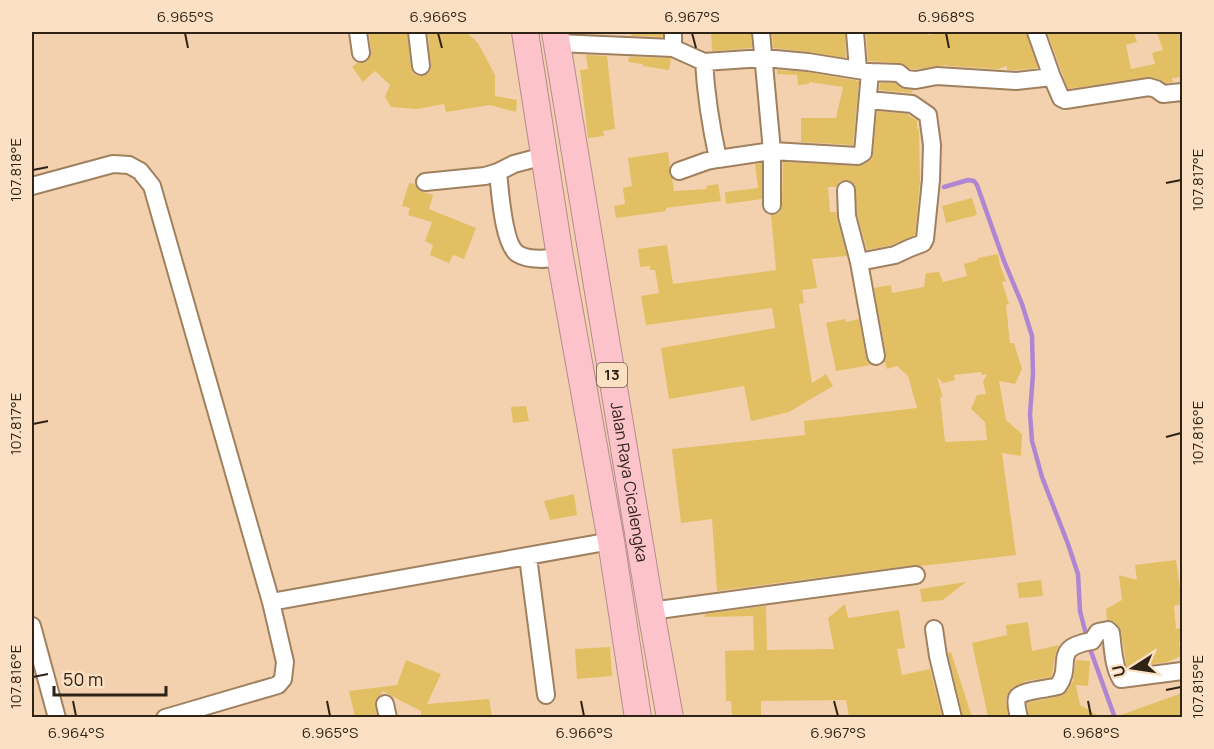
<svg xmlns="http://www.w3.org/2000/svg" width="1214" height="749" font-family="Manrope,sans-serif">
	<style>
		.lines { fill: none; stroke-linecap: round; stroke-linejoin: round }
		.stream { stroke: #b086d3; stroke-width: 4.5 }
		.building { fill: #e3bf63; fill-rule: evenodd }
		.minor-casing { stroke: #9f805f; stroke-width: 20 }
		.highway-casing { stroke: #b48b8c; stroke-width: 28 }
		.minor { stroke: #fff; stroke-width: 16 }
		.highway { stroke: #fcc3cb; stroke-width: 26 }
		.ticks { fill: none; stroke: #2f2316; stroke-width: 2 }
		.labels { text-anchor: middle; stroke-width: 5; stroke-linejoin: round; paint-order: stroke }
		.shield { fill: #fbe0c3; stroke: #6c5c4a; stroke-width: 1.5 }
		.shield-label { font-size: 15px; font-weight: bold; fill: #2f2316 }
		.street-label { font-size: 16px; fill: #2f2316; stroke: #fbe0c3 }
		.neatline { fill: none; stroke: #2f2316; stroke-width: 2 }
		.ticks-label { font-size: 15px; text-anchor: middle; fill: #2f2316 }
	</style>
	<rect width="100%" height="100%" fill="#f3d1ae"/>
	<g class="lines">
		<path class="stream" d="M944 187 968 180 974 181 977 185 1004 261 1022 304 1032 336 1033 374 1030 414 1032 441 1042 477 1068 544 1078 574 1080 611 1087 638
			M1089 646 1115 718"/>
	</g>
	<path class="building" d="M369 32H407L411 68 413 73 417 76H422L428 74 430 71 431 65 428 32H466L478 43 495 75V96L517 100 516 112 490 105 446 112 444 104 417 109 391 107 385 97 390 85 375 71 363 82 352 67 357 63H362L367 62 370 57 371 52Z
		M632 32H663V37L631 36Z
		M711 32H751L752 48 712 51Z
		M810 32H845L846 58 810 52 773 48 772 33Z
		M866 32H927L928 35 944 32H1026L1038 68 1016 70H1007V66L998 69 948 66V65L916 69H910L905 65 899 63 868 61Z
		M1047 32H1134L1137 42 1126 45 1131 69 1155 64 1152 53 1163 50 1157 32H1182V77L1172 78 1173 82 1166 83 1159 79 1147 77 1068 89Z
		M586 55 607 56 615 129 603 131 604 136 588 138 580 70 588 69Z
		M629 57 671 58 669 70 643 66V64L628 62Z
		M777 70 807 72 859 81 853 145 801 142V118H836L843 87 809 82V84L798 85 797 75 777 74Z
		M880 83H895L904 89 913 90 912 93 879 90Z
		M877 111 908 114 909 116 917 120V129H919L920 180 915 235 892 245 867 250 857 214 855 185 850 181 845 180 840 181 836 187H828L830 212H836L837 219 847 256 812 259 817 288 802 290 804 303 799 304 812 383 826 374 833 386 789 412 751 421 744 386 669 399 661 348 775 328 772 308 646 325 641 296 659 293 655 270H650V266L640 267 638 249 667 245 673 284 776 270 771 215 778 214 781 211 782 206 783 162 857 166 863 165 872 159 873 154Z
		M668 152 670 166 669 174 672 178 674 191 707 189 706 186 718 184 721 201 666 208V211L616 218 614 206 625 204 623 188 632 186 628 158Z
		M762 163V199L726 204 725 192 758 188 755 164Z
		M409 183 415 184 420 191 433 195 429 209 476 228 464 259 453 255 449 263 430 255 433 245 425 241 432 222 408 215 410 208 402 206Z
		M972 198 977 215 946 223 942 206Z
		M998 254 1000 265 1006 281 1002 282 1009 304 1006 305 1010 343H1014L1022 369 1015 384 999 381 1006 420 1022 434 1021 456 1002 453 1016 555 921 566 915 565 717 591 712 519 681 523 672 449 805 435 804 421 917 408 908 376 897 366 887 369 885 363H883L886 359V354L874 288 891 285 892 293 924 287 926 273 939 272 943 282 967 276 964 264 978 260V258ZM981 372 982 375 987 374 983 381 986 394 977 395 971 409 985 422 987 440 945 442 940 396 943 398 937 377 943 383 955 380 954 375Z
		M845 319 846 322 859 319 866 358 868 362 871 365 836 371 826 323Z
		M526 406 529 421 513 423 511 407Z
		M574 494 577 515 550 520 544 501Z
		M1176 560 1182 604 1174 606 1176 629 1182 628V641L1179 642 1181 656 1167 662 1127 668 1121 631 1115 622 1107 620 1106 609 1122 600 1119 575 1137 580 1135 565Z
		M1041 580 1043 596 1019 598 1017 583Z
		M966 582 943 600 922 602 920 589Z
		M845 604 848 618 899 610 905 648 897 649 902 675 930 669 942 717H849L846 700 761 701V717H732L731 701H726L725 651 754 650 753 616 705 617V614L766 606 767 650 834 649 828 618Z
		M1028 622 1032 651 1059 645 1055 655 1052 674 1051 677 1026 681 1012 688 1007 695 1006 700 1008 717H988L972 643 1007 635 1006 625Z
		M610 647 612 676 577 679 575 649Z
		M951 652 972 717H963L948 654V653Z
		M406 660 441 674 427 704 489 699 492 717H421V711L382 691V694L378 697 375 701 377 717H355L349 691 397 685Z
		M1076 660 1090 661 1088 686 1076 685 1080 705 1101 717H1029L1027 703 1061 696 1067 691 1073 681Z
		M1182 693V717H1118V716Z"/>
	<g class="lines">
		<g class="minor-casing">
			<path id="minor" d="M358 32 361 53
				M417 32 421 66
				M673 32V48
				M761 32 772 151V205
				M855 32 858 70
				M1036 32 1052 77 1061 98 1065 100 1149 87 1156 89 1163 94 1182 92
				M557 43 673 48 704 62 764 58 808 62 870 72 899 73 906 79 916 80 937 76 1016 81 1052 77
				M718 159 772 151 858 156 863 153 870 72
				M679 171 707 161 718 159C711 127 706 96 704 62
				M498 172C500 190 503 245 518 254 530 261 547 259 560 257
				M425 182 485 176 498 172 514 164 544 156
				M32 186 113 164 129 165 140 171 152 186 271 602 285 662 283 679 278 685 165 718
				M846 190 847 216 859 262 876 356
				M859 262 895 255 910 248 923 243 925 239 931 180 932 145 928 115 912 104 869 100
				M528 557 546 695
				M271 602 611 541
				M651 611 916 575
				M32 626 57 718
				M934 629 938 656 953 718
				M385 704 388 718
				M1019 718C1018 712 1015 704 1017 698 1021 690 1049 689 1058 686 1074 664 1050 648 1092 641L1098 632 1108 630 1111 633C1113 647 1113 666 1121 679L1182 671"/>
		</g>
		<g class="highway-casing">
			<g id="highway">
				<path d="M525 32 560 257 611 541 638 718"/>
				<path id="s1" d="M555 32 651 611 670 718"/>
			</g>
		</g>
		<use href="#minor" class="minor"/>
		<use href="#highway" class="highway"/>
	</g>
	<path class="ticks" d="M185 33 188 48M438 33 442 48M692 33 696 48M946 33 949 48M33 170 48 167M1166 183 1181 180M33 424 48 421M1166 437 1181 433M33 677 48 674M1166 690 1181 687M73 701 76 716M327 701 330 716M581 701 584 716M834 701 838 716M1088 701 1091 716"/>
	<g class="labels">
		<rect class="shield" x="597" y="363" width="30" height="24" rx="4.5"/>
		<g class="shield-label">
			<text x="612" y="380">13</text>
		</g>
		<g class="street-label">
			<text dy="6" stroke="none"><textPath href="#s1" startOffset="456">Jalan Raya Cicalengka</textPath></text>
		</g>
	</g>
	<rect width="1214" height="749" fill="none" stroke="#fbe0c3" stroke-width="66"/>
	<g transform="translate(1133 668) rotate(258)" stroke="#fbe0c3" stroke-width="4.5" paint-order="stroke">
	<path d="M0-4.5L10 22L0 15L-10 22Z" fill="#2f2316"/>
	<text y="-9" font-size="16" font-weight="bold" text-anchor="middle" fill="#2f2316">U</text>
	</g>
	<path d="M54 686v9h112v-9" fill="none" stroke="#2f2316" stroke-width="3"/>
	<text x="63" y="686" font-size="18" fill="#2f2316" stroke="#fbe0c3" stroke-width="4.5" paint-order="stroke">50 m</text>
	<rect x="33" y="33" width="1148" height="683" class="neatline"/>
	<g class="ticks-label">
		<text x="185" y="22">6.965°S</text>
		<text x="438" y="22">6.966°S</text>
		<text x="692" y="22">6.967°S</text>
		<text x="946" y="22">6.968°S</text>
		<text transform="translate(16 170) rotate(-90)" y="5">107.818°E</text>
		<text transform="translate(1198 180) rotate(-90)" y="5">107.817°E</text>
		<text transform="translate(16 424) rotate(-90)" y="5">107.817°E</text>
		<text transform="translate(1198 433) rotate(-90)" y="5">107.816°E</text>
		<text transform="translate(16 677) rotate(-90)" y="5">107.816°E</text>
		<text transform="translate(1198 687) rotate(-90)" y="5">107.815°E</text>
		<text x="76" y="738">6.964°S</text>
		<text x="330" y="738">6.965°S</text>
		<text x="584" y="738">6.966°S</text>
		<text x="838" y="738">6.967°S</text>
		<text x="1091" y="738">6.968°S</text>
	</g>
</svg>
